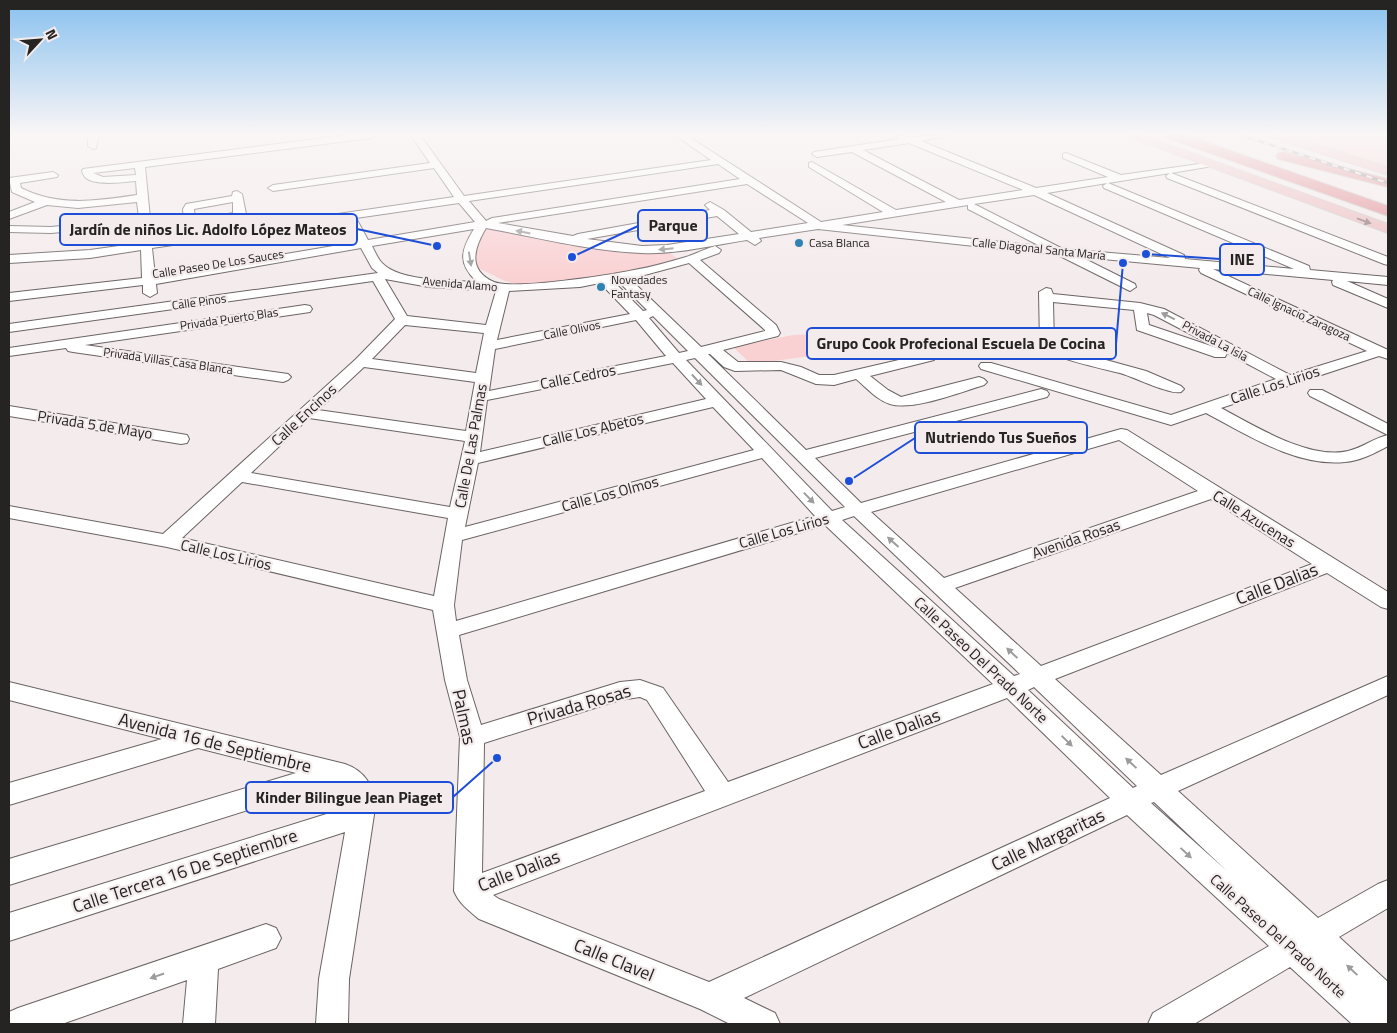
<svg xmlns="http://www.w3.org/2000/svg" width="1397" height="1033" font-family="'Titillium Web',sans-serif">
	<style>
		.green { fill: #fad1d3 }
		.lines { fill: none; stroke-linecap: round; stroke-linejoin: round }
		.minor-casing { stroke: #6b6464; stroke-width: 2 }
		.major-casing { stroke: #cbcaca; stroke-width: 2 }
		.highway-casing { stroke: #cbcaca; stroke-width: 2 }
		.minor { fill: #fff; fill-rule: evenodd }
		.major { fill: #ecbcbf; fill-rule: evenodd }
		.highway { fill: #e08f95; fill-rule: evenodd }
		.rail-casing { stroke: #8b8586; stroke-width: 3 }
		.rail { stroke: #f4ebec; stroke-width: 2; stroke-dasharray: 6; stroke-linecap: butt }
		.oneway { fill: #897071 }
		.oneway2 { fill: #9d9c9c }
		.poi-dot { fill: #2f83b3; stroke: #f4ebec; stroke-width: 2 }
		.labels { text-anchor: middle; stroke-width: 4.5; stroke-linejoin: round; paint-order: stroke }
		.far-poi-label { font-size: 12px; fill: #262323; stroke: #f4ebec; text-anchor: start }
		.far-street-label { font-size: 12px; fill: #262323; stroke: #f4ebec }
		.street-label { font-size: 15px; fill: #262323; stroke: #f4ebec }
		.near-street-label { font-size: 18px; fill: #262323; stroke: #f4ebec }
		.leader { fill: none; stroke: #1d4ed8; stroke-width: 2 }
		.callout-dot { fill: #1d4ed8; stroke: #f4ebec; stroke-width: 2 }
		.callout { fill: #f4ebec; stroke: #1d4ed8; stroke-width: 2 }
		.callout-label { font-size: 16px; text-anchor: middle; font-weight: bold; fill: #262323 }
	</style>
	<rect width="100%" height="100%" fill="#f4ebec"/>
	<path class="green" d="M1283 135H1388V169Z
		M480 226 622 253 667 250 681 262 635 273 530 288 505 281 468 263Z
		M915 330 920 342 751 364 733 347 793 335Z"/>
	<g class="lines">
		<g class="minor-casing">
			<path id="minor" d="M88 135H98L96 148 93 149 88 146Z
				M347 135H375L371 138 145 167 151 228 184 222 183 209 186 204 232 196 233 192 237 191 242 194 246 214 236 219 151 234 152 241 454 197 434 168 273 191 268 188 273 185 430 163 411 135H420L464 196 711 160 675 135H686L821 222 883 212 809 167V163L812 162 896 210 946 202 852 152 817 157 812 154 814 152 899 139 893 135 911 137 950 135 921 141 1036 188 1108 177 1063 158V154L1066 153 1121 175 1213 162V166L1171 173 1388 257V265L1384 264 1167 178 1166 176 1170 173 1108 183 1309 266 1310 270 1388 277V285L1347 281 1388 299V308L1333 285 1332 282 1333 280 1213 269 1388 350V359L1379 356 1221 408C1255 426 1309 460 1348 451 1362 448 1374 438 1388 435L1310 396 1308 393 1310 390H1322L1388 424V446C1375 453 1360 461 1345 462 1296 467 1248 435 1206 413L1171 425 981 369 979 366 981 363H991L1171 415 1276 379 1227 353 1225 357H1215L1137 330 1134 310 1053 302 1054 344 1066 349 1146 371 1181 386 1184 389 1181 392C1170 395 1134 377 1120 373 1104 369 1047 357 1040 346L1039 292 1046 288 1051 289 1053 294 1140 303 1164 309 1290 375 1367 351 1201 273 1199 270 1200 268 1081 257 1135 284 1136 287 1130 291 1058 255 818 229 759 238 761 241 755 245 747 240C712 245 676 255 641 253 589 251 537 237 486 228 474 248 467 270 494 282 513 290 611 275 634 270 652 267 669 262 686 257 696 254 705 249 715 246L721 250 719 253 700 260 776 325 780 333 778 336 723 350 738 362H781L801 367 819 375H834L929 353 934 354 936 357 934 360 870 376 888 390 901 397 979 377 984 379 987 382 984 385C961 392 913 411 890 404 877 400 867 388 856 379L834 385 816 384 781 370 735 371 724 367 710 354H708L806 450 1041 389 1047 391 1049 394 1047 397 815 458 861 503 1121 429 1127 430 1388 592V609L1381 607 1327 573 1055 679 1161 775 1388 676V695L1178 791 1318 918 1378 884 1388 880V908L1339 937 1388 982V1024H1352L1290 967 1194 1024H1148L1153 1013 1269 946 1127 815 744 998 775 1013 780 1024H730L700 1009 479 919C468 910 459 903 454 891L460 737 445 680 433 610 167 547 9 518V506L163 534 356 359 395 319 373 281 9 332V324L378 273 372 268 361 248 156 284 157 293 150 297 143 293V285L9 301V293L142 278 141 250 90 258 9 263V255L90 250 140 243 139 225 51 233 9 232V226L51 227 139 218 137 202 78 208 47 205 9 219V212L35 202 12 192 9 178 53 172 58 175 57 177 20 183 21 188C58 207 97 201 137 195L136 181C125 182 95 186 86 178 85 178 82 172 82 171L83 169ZM909 143 1023 190 959 200 863 150ZM718 164 740 179 492 218 486 221 469 201ZM135 168 136 175 103 177 93 173ZM1107 183 1103 186 1104 188 1294 269 1185 259 1184 255 1047 193ZM747 184 808 223 751 232 724 210 710 202 705 205 710 210 578 234 573 236 498 223ZM1034 195 1170 258 1063 249 974 204ZM233 202V213L195 220 194 209ZM459 203 475 222 368 240 356 218ZM968 205V209L1040 246 842 225ZM717 216 739 234 667 245 642 246 587 239ZM345 220 357 242 155 276 152 248ZM474 229C461 250 457 263 477 282 452 280 400 282 382 263 378 259 375 252 372 246ZM689 263 765 330V331L701 347 630 279ZM385 279 429 287 496 291 486 325 407 316ZM613 281H618L647 310 643 311ZM600 283 630 314 497 340 509 291 580 287ZM1147 313 1154 315 1217 348 1149 325ZM653 316 688 351 679 353 649 318ZM636 320 666 356 489 391 495 349ZM405 325 484 333 476 373 372 359ZM695 358 845 507 832 511 686 360ZM673 363 706 399 480 452 487 400ZM364 367 475 382 466 431 318 410ZM713 407 754 450 465 527 478 463ZM309 418 465 441 450 507 251 473ZM1119 440 1198 491 944 578 871 512ZM762 458 815 516 456 621 454 605 462 540ZM242 482 448 518 434 596 182 538ZM1211 499 1312 564 1041 666 955 588ZM854 516 1020 674 1014 676 842 520ZM825 525 993 684 728 782 663 688 640 680 620 682 481 725 467 680 459 635ZM1034 687 1137 786 1133 788 1028 690ZM640 697 647 700 705 791 482 873 484 743 620 700ZM1007 698 1110 798 709 982 499 899 493 895ZM1154 802 1227 871 1151 803Z
				M305 305 310 306 312 309 310 312 85 345 288 374 291 377 288 380 283 382 73 352 68 351 66 348 9 356V348Z
				M9 406 181 434 187 435 189 439 187 443 181 444 9 416Z
				M9 682 345 764C365 771 375 787 375 808L349 979 348 1024H316L319 979 345 832 9 941V913L349 807 346 792 334 783 9 885V859L296 773 198 748 9 805V783L162 739 9 700Z
				M266 924 276 928 281 938 276 948 218 969 215 1024H183L187 980 62 1024H9V1012L18 1008Z"/>
		</g>
		<g class="major-casing">
			<path id="major" d="M1124 135H1142L1388 224V233Z
				M1267 135H1286L1388 167V175L1269 137Z"/>
		</g>
		<g class="highway-casing">
			<path id="highway" d="M1166 135H1186L1388 206V216L1167 138Z
				M1283 152 1388 179V187L1278 159 1276 156 1278 153Z"/>
		</g>
		<use href="#minor" class="minor"/>
		<use href="#major" class="major"/>
		<use href="#highway" class="highway"/>
		<g class="rail-casing">
			<path id="rail" d="M1241 135 1388 183"/>
		</g>
		<use href="#rail" class="rail"/>
	</g>
	<defs><path id="oneway-solid" d="M-6-.8H1V-3.2L6.5 0L1 3.2V.8H-6Z" transform="scale(1.25)"/></defs>
	<use class="oneway" href="#oneway-solid" transform="translate(1364 221) rotate(20)"/>
	<g class="oneway2">
		<use href="#oneway-solid" transform="translate(523 232) rotate(-169)"/>
		<use href="#oneway-solid" transform="translate(666 249) rotate(174)"/>
		<use href="#oneway-solid" transform="translate(470 259) rotate(81)"/>
		<use href="#oneway-solid" transform="translate(1168 316) rotate(-154)"/>
		<use href="#oneway-solid" transform="translate(697 380) rotate(47)"/>
		<use href="#oneway-solid" transform="translate(809 498) rotate(46)"/>
		<use href="#oneway-solid" transform="translate(893 542) rotate(-138)"/>
		<use href="#oneway-solid" transform="translate(1012 653) rotate(-137)"/>
		<use href="#oneway-solid" transform="translate(1067 741) rotate(44)"/>
		<use href="#oneway-solid" transform="translate(1131 763) rotate(-137)"/>
		<use href="#oneway-solid" transform="translate(1186 853) rotate(43)"/>
		<use href="#oneway-solid" transform="translate(1352 970) rotate(-137)"/>
		<use href="#oneway-solid" transform="translate(157 976) rotate(161)"/>
	</g>
	<linearGradient id="sky" x2="0" y2="1"><stop stop-color="#89c1ef"/><stop offset="0.48" stop-color="#faf6f6"/><stop offset="1" stop-color="#faf6f6" stop-opacity="0"/></linearGradient>
	<rect width="1397" height="280" fill="url(#sky)"/>
	<g class="poi-dot">
		<circle cx="799" cy="243" r="5"/>
		<circle cx="601" cy="287" r="5"/>
	</g>
	<g class="labels">
		<g class="far-poi-label">
			<text x="809" y="247">Casa Blanca</text>
			<text x="611" y="284">Novedades<tspan x="611" dy="14">Fantasy</tspan></text>
		</g>
		<g class="far-street-label">
			<text transform="translate(1039 249) rotate(6)" y="4">Calle Diagonal Santa María</text>
			<text transform="translate(218 264) rotate(-9)" y="4">Calle Paseo De Los Sauces</text>
			<text transform="translate(460 284) rotate(5)" y="4">Avenida Alamo</text>
			<text transform="translate(199 302) rotate(-8)" y="4">Calle Pinos</text>
			<text transform="translate(1299 314) rotate(25)" y="4">Calle Ignacio Zaragoza</text>
			<text transform="translate(229 319) rotate(-8)" y="4">Privada Puerto Blas</text>
			<text transform="translate(572 330) rotate(-11)" y="4">Calle Olivos</text>
			<text transform="translate(1215 341) rotate(28)" y="4">Privada La Isla</text>
			<text transform="translate(168 361) rotate(8)" y="4">Privada Villas Casa Blanca</text>
		</g>
		<g class="street-label">
			<text transform="translate(578 377) rotate(-11)" y="5">Calle Cedros</text>
			<text transform="translate(1275 385) rotate(-18)" y="5">Calle Los Lirios</text>
			<text transform="translate(304 415) rotate(-43)" y="5">Calle Encinos</text>
			<text transform="translate(95 425) rotate(9)" y="5">Privada 5 de Mayo</text>
			<text transform="translate(593 430) rotate(-13)" y="5">Calle Los Abetos</text>
			<text transform="translate(471 446) rotate(-80)" y="5">Calle De Las Palmas</text>
			<text transform="translate(610 494) rotate(-15)" y="5">Calle Los Olmos</text>
			<text transform="translate(1254 519) rotate(32)" y="5">Calle Azucenas</text>
			<text transform="translate(784 531) rotate(-16)" y="5">Calle Los Lirios</text>
			<text transform="translate(1076 539) rotate(-19)" y="5">Avenida Rosas</text>
			<text transform="translate(226 555) rotate(13)" y="5">Calle Los Lirios</text>
			<text transform="translate(981 660) rotate(43)" y="5">Calle Paseo Del Prado Norte</text>
			<text transform="translate(1278 936) rotate(42)" y="5">Calle Paseo Del Prado Norte</text>
		</g>
		<g class="near-street-label">
			<text transform="translate(1277 584) rotate(-21)" y="6">Calle Dalias</text>
			<text transform="translate(579 705) rotate(-16)" y="6">Privada Rosas</text>
			<text transform="translate(464 717) rotate(78)" y="6">Palmas</text>
			<text transform="translate(899 729) rotate(-20)" y="6">Calle Dalias</text>
			<text transform="translate(215 743) rotate(14)" y="6">Avenida 16 de Septiembre</text>
			<text transform="translate(1048 840) rotate(-25)" y="6">Calle Margaritas</text>
			<text transform="translate(185 871) rotate(-18)" y="6">Calle Tercera 16 De Septiembre</text>
			<text transform="translate(519 871) rotate(-21)" y="6">Calle Dalias</text>
			<text transform="translate(614 960) rotate(22)" y="6">Calle Clavel</text>
		</g>
	</g>
	<path class="leader" d="M572 257L638 226M437 246L357 229M1146 254L1220 259M1123 263L1116 344M849 481L915 438M497 758L453 797"/>
	<g class="callout-dot">
		<circle cx="572" cy="257" r="5"/>
		<circle cx="437" cy="246" r="5"/>
		<circle cx="1146" cy="254" r="5"/>
		<circle cx="1123" cy="263" r="5"/>
		<circle cx="849" cy="481" r="5"/>
		<circle cx="497" cy="758" r="5"/>
	</g>
	<g class="callout">
		<rect x="638" y="210" width="69" height="31" rx="5"/>
		<rect x="60" y="214" width="297" height="31" rx="5"/>
		<rect x="1220" y="244" width="44" height="31" rx="5"/>
		<rect x="807" y="328" width="309" height="31" rx="5"/>
		<rect x="915" y="422" width="172" height="31" rx="5"/>
		<rect x="246" y="782" width="207" height="31" rx="5"/>
	</g>
	<g class="callout-label">
		<text x="673" y="231">Parque</text>
		<text x="208" y="235">Jardín de niños Lic. Adolfo López Mateos</text>
		<text x="1242" y="265">INE</text>
		<text x="961" y="349">Grupo Cook Profecional Escuela De Cocina</text>
		<text x="1001" y="443">Nutriendo Tus Sueños</text>
		<text x="349" y="803">Kinder Bilingue Jean Piaget</text>
	</g>
	<rect width="1397" height="1033" fill="none" stroke="#262323" stroke-width="20"/>
	<g transform="translate(40 40) rotate(64)" stroke="#f4ebec" stroke-width="4" paint-order="stroke">
	<path d="M0-4L9 19L0 12L-9 19Z" fill="#262323"/>
	<text y="-8" font-size="14" font-weight="bold" text-anchor="middle" fill="#262323">N</text>
	</g>
</svg>
